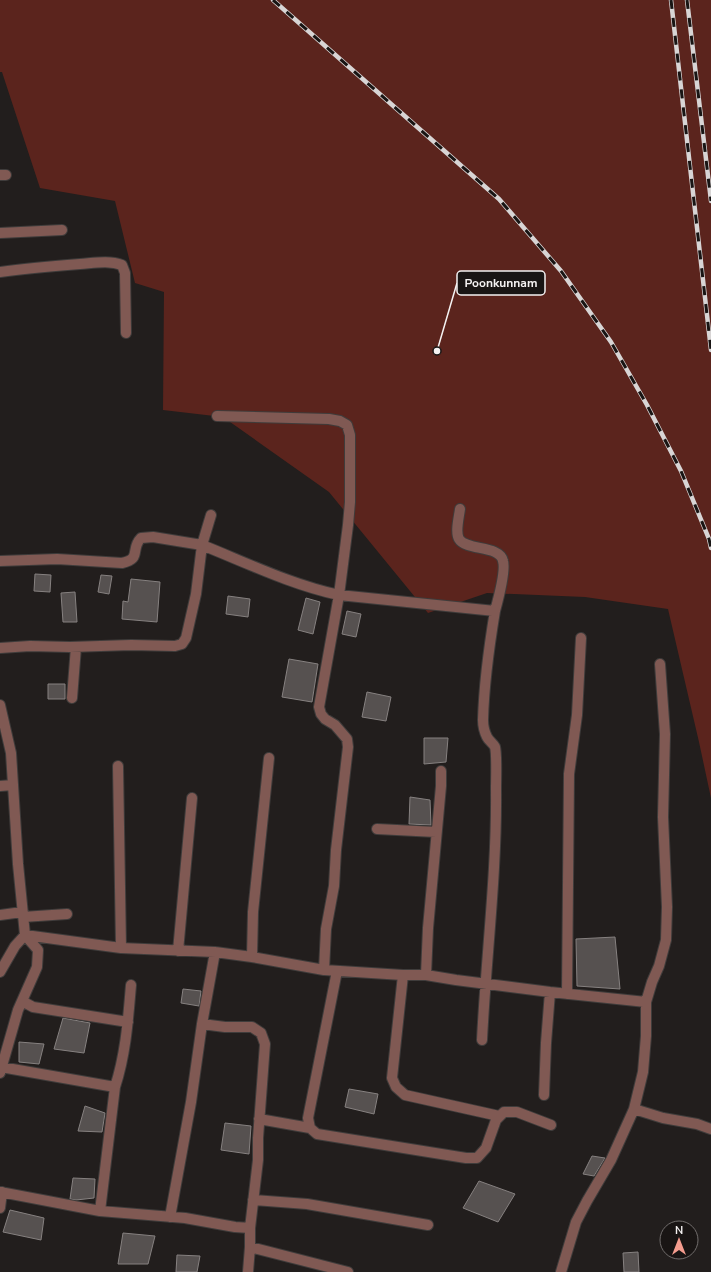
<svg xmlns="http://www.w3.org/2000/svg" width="711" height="1272" font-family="'Nunito Sans',sans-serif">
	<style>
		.green { fill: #5b241d }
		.building { fill: #565150; stroke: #868180 }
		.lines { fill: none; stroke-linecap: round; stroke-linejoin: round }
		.street-casing { stroke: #3f3c3b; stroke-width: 12 }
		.street { stroke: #805953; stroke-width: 10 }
		.rail-casing { stroke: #d8d5d5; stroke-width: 4.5 }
		.rail { stroke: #191514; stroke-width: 3; stroke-dasharray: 9; stroke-linecap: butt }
		.leader { fill: none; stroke: #f4f1f1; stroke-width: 1.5 }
		.callout-dot { fill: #f4f1f1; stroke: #191514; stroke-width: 1.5 }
		.callout { fill: #191514; stroke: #f4f1f1; stroke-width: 1.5 }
		.callout-label { font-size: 12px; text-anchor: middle; font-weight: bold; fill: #f4f1f1 }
	</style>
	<rect width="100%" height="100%" fill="#221e1d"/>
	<path class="green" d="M0 0H711V798L699 742 668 609 585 597 487 593 428 613 329 492 223 417 163 410 164 292 135 283 115 201 40 188 2 72H0Z"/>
	<path class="building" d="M35 574 51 575 50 592 34 591Z
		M101 575 112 576 109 594 98 592Z
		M131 579 160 582 157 622 122 619 123 601 128 602Z
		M75 592 77 622H63L61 593Z
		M228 596 250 599 248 617 226 614Z
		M306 598 320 602 313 634 298 630Z
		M347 611 361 614 356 637 342 634Z
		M289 659 318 664 312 702 282 697Z
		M48 684H65V699H48Z
		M367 692 391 697 386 721 362 717Z
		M424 738H448L446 762 424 764Z
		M410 797 430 800 431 825 409 824Z
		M615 937 620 989 577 986 576 939Z
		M183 989 201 991 199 1006 181 1003Z
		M63 1018 90 1023 84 1053 54 1049Z
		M19 1042 44 1044 39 1064 19 1062Z
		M349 1089 378 1094 374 1114 345 1107Z
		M85 1106 105 1113 102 1132 78 1131Z
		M225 1123 251 1126 249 1154 221 1150Z
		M592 1156 605 1158 594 1176 583 1174Z
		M73 1178 95 1179 94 1198 76 1200 70 1199Z
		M479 1181 515 1194 498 1222 463 1208Z
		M10 1210 44 1218 41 1240 3 1232Z
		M123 1233 155 1236 148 1264H118Z
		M638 1252 639 1272H624L623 1253Z
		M177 1255 200 1256 197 1272H176Z"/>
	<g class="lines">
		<g class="street-casing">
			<path id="street" d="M0 175H6
				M0 233 62 230
				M0 272C27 268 53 266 80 264 94 263 109 260 122 265L125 273 126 333
				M217 416 329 419 340 421 347 425 350 435V502L348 525 339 595 319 707 321 714 325 719 335 725 347 739 348 747 336 850 334 886 326 929 324 970
				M460 509C459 517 455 532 459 539 466 551 500 545 503 561 506 571 498 600 495 611 489 647 484 683 483 720 483 725 485 733 487 737 489 741 493 743 495 747 497 754 496 780 496 789 497 873 486 957 482 1040
				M211 515 202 545C247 563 292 585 339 595L495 611
				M0 561 57 559 122 563C142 559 130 549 141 538L153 537 202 545 196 594 186 638 182 644 175 646 131 645 70 647 30 646 0 648
				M72 698 76 647
				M0 705 11 753 18 864 25 935 15 946 0 972
				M118 766 121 948
				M0 786 13 785
				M377 829 436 832
				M0 915 22 912
				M23 917 67 914
				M25 935 121 948 215 952 252 957 324 970 403 975H426L456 980 550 992 646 1002
				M178 951 192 798
				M252 957 253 912 269 758
				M337 971 308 1118 310 1128 317 1134 466 1158H477L486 1148 496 1120 504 1112H517L551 1125
				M403 975 392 1078 396 1087 405 1095 499 1116
				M426 975 428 928 441 786V771
				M567 994 569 774 577 715 581 638
				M22 1001 33 1007 128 1022
				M202 1024 225 1027H252L261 1033 265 1044 258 1138V1160L250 1228
				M1 1067 115 1087C126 1053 128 1020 131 985
				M0 1073 18 1010 37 967 38 950 25 935
				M544 1095 546 1043 550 992
				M634 1109 663 1118 697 1124 711 1129
				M259 1119 310 1128
				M0 1192 100 1211 185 1218 235 1227 250 1228V1247
				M253 1200 307 1204 428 1225
				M0 1208 2 1192
				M100 1211 115 1087
				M170 1217 191 1102 202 1024 215 952
				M248 1272 250 1247 348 1272
				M561 1272 576 1222 587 1201 611 1160 634 1109 643 1072 646 1036V1002L652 982 659 966 666 940 667 907 663 817 665 734 660 664"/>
		</g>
		<use href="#street" class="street"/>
		<g class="rail-casing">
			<path id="rail" d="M273 0 499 199 561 271 611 342 647 405 681 471 709 539 711 548
				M671 0 711 350
				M687 0 711 201"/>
		</g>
		<use href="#rail" class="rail"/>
	</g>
	<path class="leader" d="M437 351L457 283"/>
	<circle class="callout-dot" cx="437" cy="351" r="4"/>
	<rect class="callout" x="457" y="271" width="88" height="24" rx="4"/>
	<g class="callout-label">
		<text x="501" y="287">Poonkunnam</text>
	</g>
	<g transform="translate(679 1240)"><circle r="19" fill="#191514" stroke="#716d6c"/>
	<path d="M0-3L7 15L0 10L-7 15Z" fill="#f59d8f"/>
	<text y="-6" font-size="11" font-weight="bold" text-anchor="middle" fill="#f4f1f1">N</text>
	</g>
</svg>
